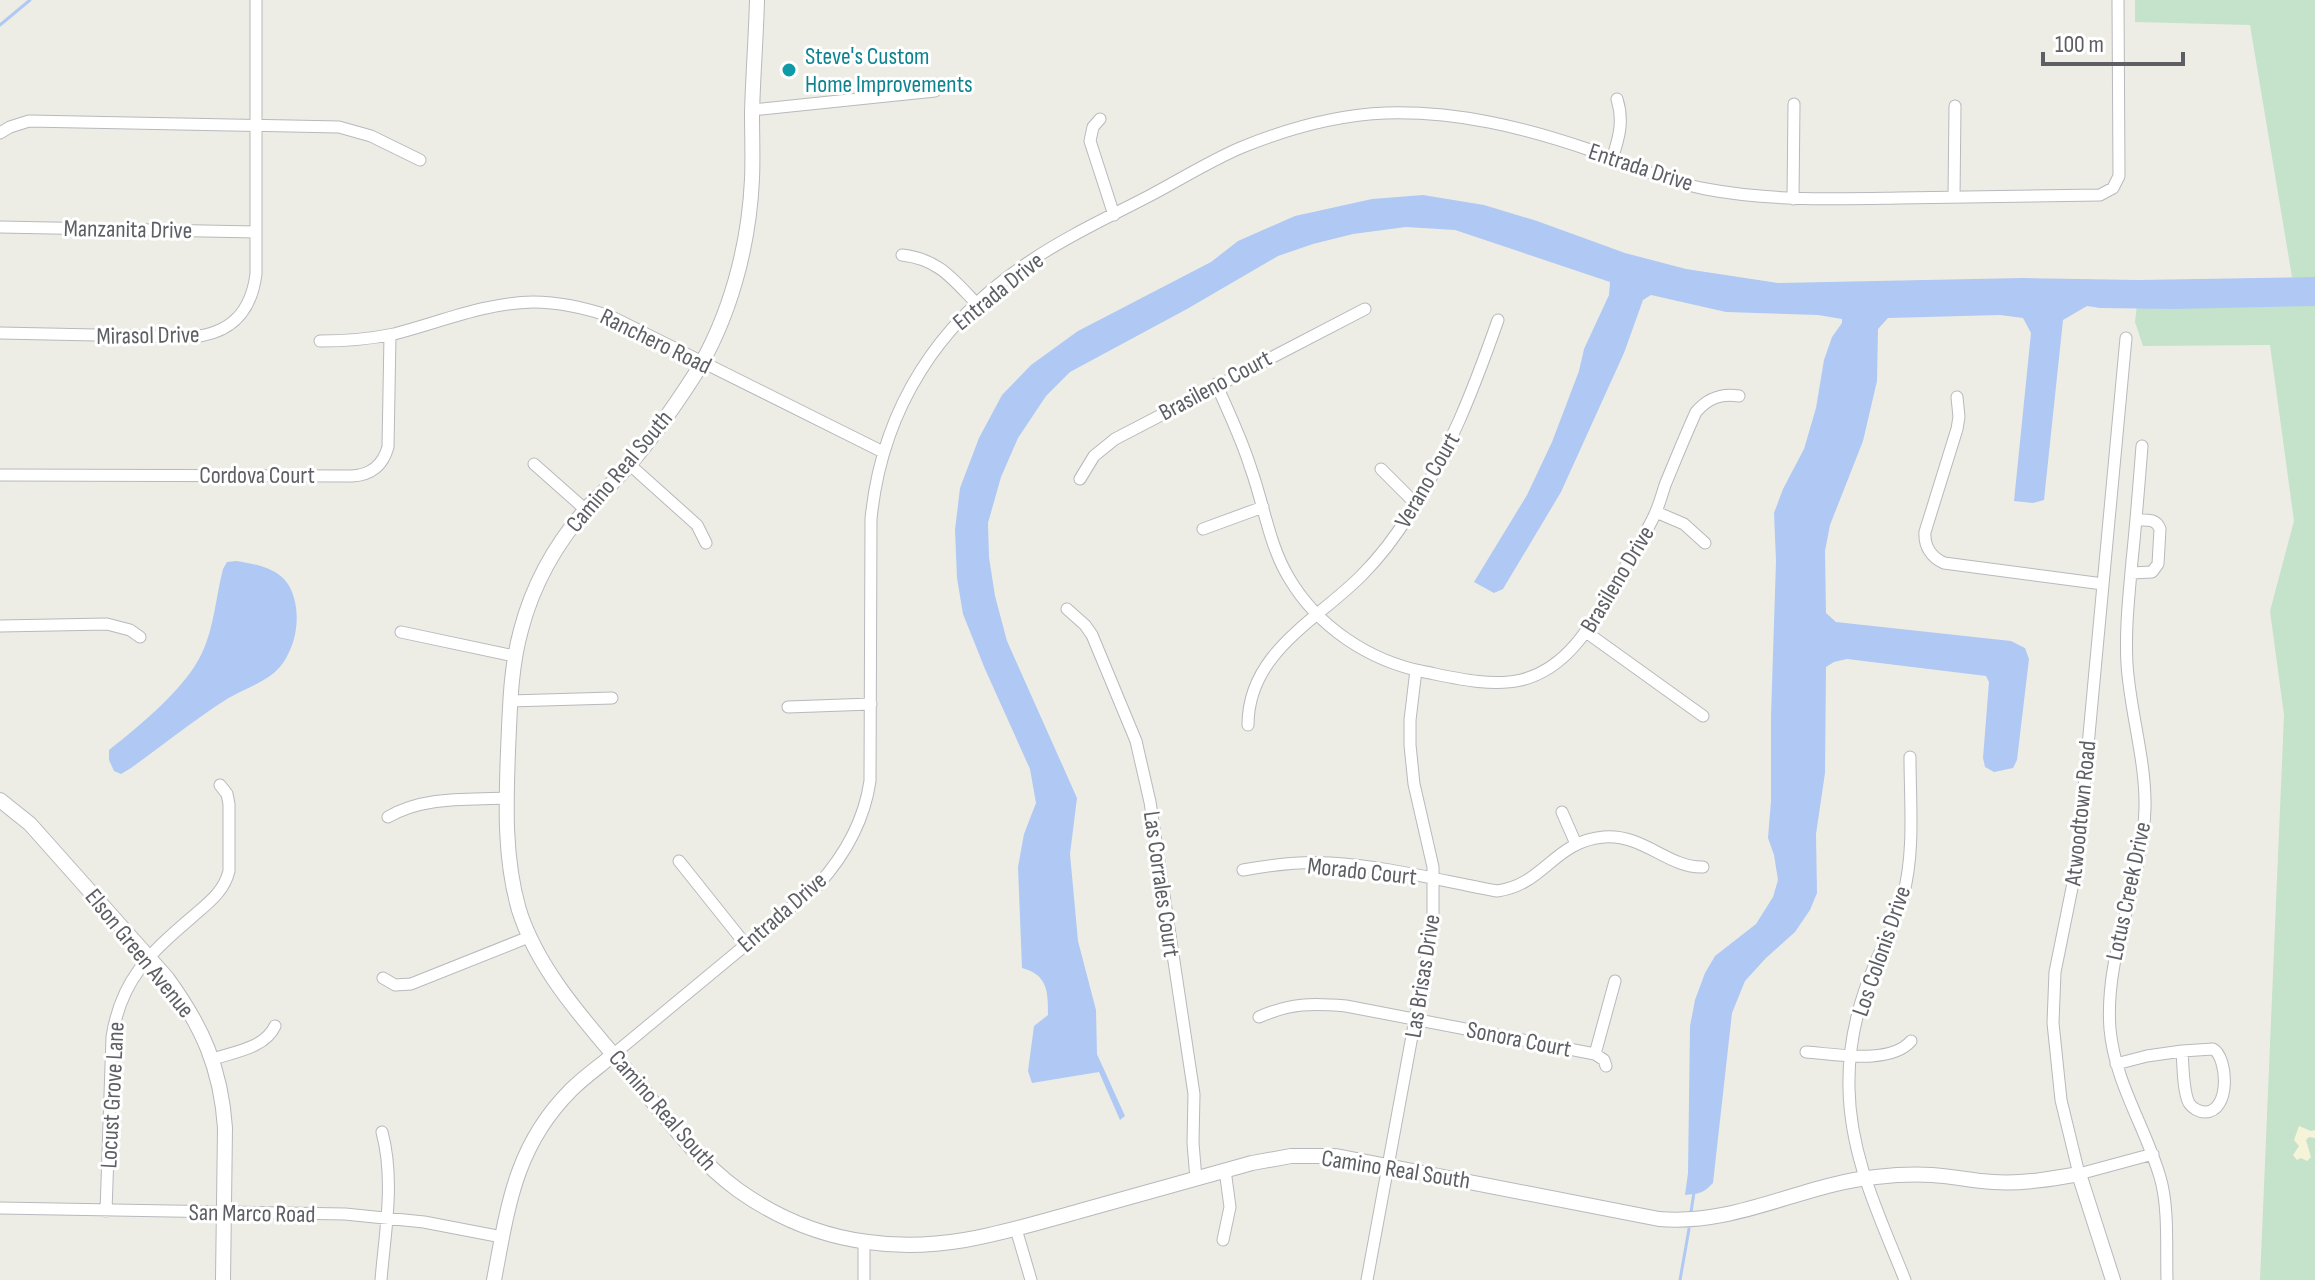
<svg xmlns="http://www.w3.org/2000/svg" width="2315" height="1280" font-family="'Sofia Sans Condensed',sans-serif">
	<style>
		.green { fill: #c5e2ca }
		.sand { fill: #f6f4d8 }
		.water { fill: #afc9f4 }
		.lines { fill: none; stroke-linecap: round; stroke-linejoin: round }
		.stream { stroke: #afc9f4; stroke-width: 3 }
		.minor-casing { stroke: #b7b9bd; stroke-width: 13 }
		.tertiary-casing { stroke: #b7b9bd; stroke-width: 16 }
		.minor { stroke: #fff; stroke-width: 11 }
		.tertiary { stroke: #fff; stroke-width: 14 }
		.culture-dot { fill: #0f9aa8; stroke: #fff; stroke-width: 3 }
		.labels { text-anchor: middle; stroke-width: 6; stroke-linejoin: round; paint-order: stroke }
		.culture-label { font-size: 24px; fill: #0d838f; stroke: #fff; text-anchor: start }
		.street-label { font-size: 24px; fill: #5d5f64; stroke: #fff }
	</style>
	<rect width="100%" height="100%" fill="#edede5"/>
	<path class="green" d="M2135 0H2315V1280H2260L2284 715 2270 611 2294 521 2270 345 2143 346 2135 322 2138 296 2299 277H2292L2250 25 2135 22Z"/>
	<path class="sand" d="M2299 1126 2311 1131 2315 1130V1138L2309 1137 2306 1140 2311 1157 2307 1161 2301 1158 2297 1160 2293 1155 2299 1146 2294 1140Z"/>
	<path class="water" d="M1423 195 1484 205 1537 221 1625 253 1686 269 1778 283 2023 278 2139 280 2315 277V306L2174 309 2100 308 2087 306 2063 320 2044 500 2033 503 2014 501 2031 333 2023 318 2000 315 1888 318 1878 329 1877 381 1863 441 1830 525 1825 551 1826 613 1836 622 2011 641 2025 648 2029 659 2017 760 2013 768 1994 772 1985 767 1983 758 1989 682 1986 676 1847 659 1834 662 1826 667 1825 773 1816 834 1817 893 1810 910 1795 932 1766 958 1745 981 1732 1013 1713 1183C1704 1193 1698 1194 1685 1195L1688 1173 1690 1026 1695 1000 1705 973 1715 956 1756 924 1773 897 1778 880 1774 855 1768 838 1771 801V716L1776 561 1774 513 1783 489 1804 449 1816 408 1824 360 1832 337 1842 323V319L1818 315 1726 312 1651 295 1643 300 1624 353 1561 492 1503 589 1494 593 1474 582 1527 495 1552 442 1579 371 1584 349 1609 295 1610 282 1455 230 1406 227 1353 234 1313 244 1278 256 1187 309 1070 372 1046 396 1018 438 1001 477 988 523 989 557 995 596 1007 641 1077 798 1070 854 1078 941 1096 1010 1097 1054 1125 1116 1120 1120 1099 1072 1032 1083 1028 1071 1034 1026 1048 1015C1048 992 1048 975 1022 968L1018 867 1024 834 1036 803 1030 769 985 669 963 614 957 578 955 530 960 488 979 438 1002 395 1031 365 1078 331 1211 262 1238 241 1295 216 1372 199Z
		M236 561C262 565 287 570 294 598 300 619 296 644 283 663 271 681 245 688 227 699 194 720 163 745 131 768L121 774 114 771 109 760V750C139 726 186 688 202 653 214 628 216 596 223 569L227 562Z"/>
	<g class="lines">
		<path class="stream" d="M0 25 30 0
			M1691 1212 1694 1192
			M1680 1280 1689 1229"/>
		<g class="minor-casing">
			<path id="minor" d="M752 110 935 91
				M1100 119 1093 127 1090 141 1114 215
				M0 133 10 127 29 121 339 127 371 136 420 160
				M1612 159C1619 138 1624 121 1617 99
				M1954 197 1955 106
				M1793 199 1794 104
				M0 227 256 232
				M902 255C938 259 952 278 976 303
				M0 333 191 337C230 334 251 313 256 274V0
				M2126 338 2079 842 2073 883 2055 972 2053 1023 2061 1100 2079 1174 2153 1154
				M320 341C345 341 370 339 394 334 441 322 484 303 533 302 561 302 586 308 612 317L883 452
				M1216 384C1229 412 1242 440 1251 469 1264 505 1269 545 1289 578 1318 627 1369 661 1425 672 1455 678 1491 687 1521 680 1571 668 1595 618 1619 577 1631 557 1645 536 1655 514 1659 505 1662 495 1665 485 1675 461 1685 436 1696 412 1708 398 1721 393 1739 396
				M1957 397 1959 417 1957 429 1925 532C1924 546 1931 557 1944 563L2103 584
				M2142 446C2139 484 2136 523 2132 561 2129 595 2125 629 2127 664 2130 712 2146 760 2145 808 2143 883 2104 953 2110 1029 2115 1083 2145 1126 2160 1177 2169 1207 2166 1248 2167 1280
				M534 464 586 510
				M629 464 697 525 706 543
				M1381 469 1416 504
				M0 475 352 476C371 475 383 465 388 447L390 335
				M1080 479 1094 456 1115 439 1365 309
				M1656 512 1684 524 1705 543
				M1203 529 1263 507
				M2131 573 2152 572 2158 564 2160 529C2156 518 2146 520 2136 520
				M1067 609 1085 625 1092 635 1136 741 1150 802 1194 1094 1193 1143 1196 1179
				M0 626 107 624 130 630 140 637
				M401 632 514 656
				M1586 632 1703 716
				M510 701 612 698
				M788 707 871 704
				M1248 725C1248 653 1316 621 1361 576 1380 557 1396 536 1410 513 1449 453 1474 388 1498 320
				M1562 812 1576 844
				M388 817C424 796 466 800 507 798
				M679 861 746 945
				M1243 870C1271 865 1301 861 1330 863 1386 866 1442 881 1497 891 1544 885 1554 841 1604 837 1644 834 1668 868 1703 867
				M383 978 395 985 411 984 529 937
				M1259 1017C1291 1003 1312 1003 1346 1006L1595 1054 1604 1060 1606 1066
				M2213 1049C2228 1057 2231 1112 2205 1112 2199 1112 2192 1108 2189 1103 2183 1092 2183 1064 2182 1051Z
				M1806 1052C1836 1054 1890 1065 1911 1041
				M614 1054 818 885C845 855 864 822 870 781L871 519C882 408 939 321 1032 260 1069 235 1111 216 1151 195 1181 179 1210 161 1240 148 1286 129 1337 115 1386 113 1457 111 1523 127 1590 150 1629 164 1665 181 1706 189 1769 201 1834 199 1899 198 1966 197 2033 196 2100 195L2113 188 2119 176 2118 0
				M1595 1054 1615 981
				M213 1059C234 1052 265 1048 275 1026
				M2116 1064 2147 1056 2182 1051
				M0 1208 345 1214 424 1222 502 1237
				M106 1211 112 1037C121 980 149 954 191 918 208 903 224 892 229 871V804L227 794 220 785
				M1016 1229 1031 1280
				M1223 1240 1230 1207 1225 1170
				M864 1242V1280
				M381 1280C385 1231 395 1181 382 1132
				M1367 1280 1433 922V867L1414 784 1410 745V720L1416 670
				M1905 1280C1880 1217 1850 1157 1849 1088 1848 1045 1858 1003 1875 964 1884 942 1897 920 1903 896 1915 852 1910 802 1910 757"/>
		</g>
		<g class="tertiary-casing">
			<path id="tertiary" d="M757 0C756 38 753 75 752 113 752 135 753 157 752 179 749 246 730 318 694 376 674 407 652 439 627 467 615 481 601 494 588 507 556 543 533 584 521 630 510 670 510 710 508 751 506 805 504 858 519 910 539 974 593 1030 635 1080 667 1119 697 1160 738 1190 776 1217 821 1236 868 1242 943 1253 1008 1231 1080 1211 1137 1195 1195 1179 1252 1163L1291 1156H1336L1659 1219C1736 1226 1802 1184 1876 1177 1894 1175 1913 1174 1932 1175 1952 1176 1972 1181 1993 1182 2022 1184 2051 1179 2079 1174L2113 1280
				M0 800 30 824 167 978C202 1026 221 1068 225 1128L223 1280
				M494 1280C508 1206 515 1146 571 1090 584 1077 600 1066 614 1054"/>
		</g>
		<use href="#minor" class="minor"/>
		<use href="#tertiary" class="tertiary"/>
	</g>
	<circle class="culture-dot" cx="789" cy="70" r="8"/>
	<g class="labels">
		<g class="culture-label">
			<text x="805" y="64">Steve's Custom<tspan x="805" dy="28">Home Improvements</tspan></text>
		</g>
		<g class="street-label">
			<text transform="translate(1641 167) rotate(18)" y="8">Entrada Drive</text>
			<text transform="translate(128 229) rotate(1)" y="8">Manzanita Drive</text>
			<text transform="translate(998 291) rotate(-39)" y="8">Entrada Drive</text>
			<text transform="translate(148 335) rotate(-1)" y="8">Mirasol Drive</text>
			<text transform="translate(656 341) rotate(26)" y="8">Ranchero Road</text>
			<text transform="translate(1215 385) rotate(-28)" y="8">Brasileno Court</text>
			<text transform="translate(619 471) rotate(-50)" y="8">Camino Real South</text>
			<text x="257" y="483">Cordova Court</text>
			<text transform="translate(1427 480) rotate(-60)" y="8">Verano Court</text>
			<text transform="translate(1617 579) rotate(-59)" y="8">Brasileno Drive</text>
			<text transform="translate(2080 813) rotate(-84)" y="8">Atwoodtown Road</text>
			<text transform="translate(1362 871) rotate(6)" y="8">Morado Court</text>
			<text transform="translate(1162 884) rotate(82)" y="8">Las Corrales Court</text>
			<text transform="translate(2128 891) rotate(-78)" y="8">Lotus Creek Drive</text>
			<text transform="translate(782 912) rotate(-41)" y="8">Entrada Drive</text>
			<text transform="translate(1881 951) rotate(-71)" y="8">Los Colonis Drive</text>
			<text transform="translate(140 953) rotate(51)" y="8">Elson Green Avenue</text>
			<text transform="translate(1422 976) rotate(-81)" y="8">Las Brisas Drive</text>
			<text transform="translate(1519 1039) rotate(11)" y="8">Sonora Court</text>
			<text transform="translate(112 1095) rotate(-87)" y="8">Locust Grove Lane</text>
			<text transform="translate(663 1110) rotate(49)" y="8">Camino Real South</text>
			<text transform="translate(1396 1169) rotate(9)" y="8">Camino Real South</text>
			<text transform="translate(252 1213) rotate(1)" y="8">San Marco Road</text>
		</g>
	</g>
	<path d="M2043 52v12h140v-12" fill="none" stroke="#5d5f64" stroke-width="4"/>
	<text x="2055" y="52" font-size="24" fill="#5d5f64" stroke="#ffffff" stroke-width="6" paint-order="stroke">100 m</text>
</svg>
